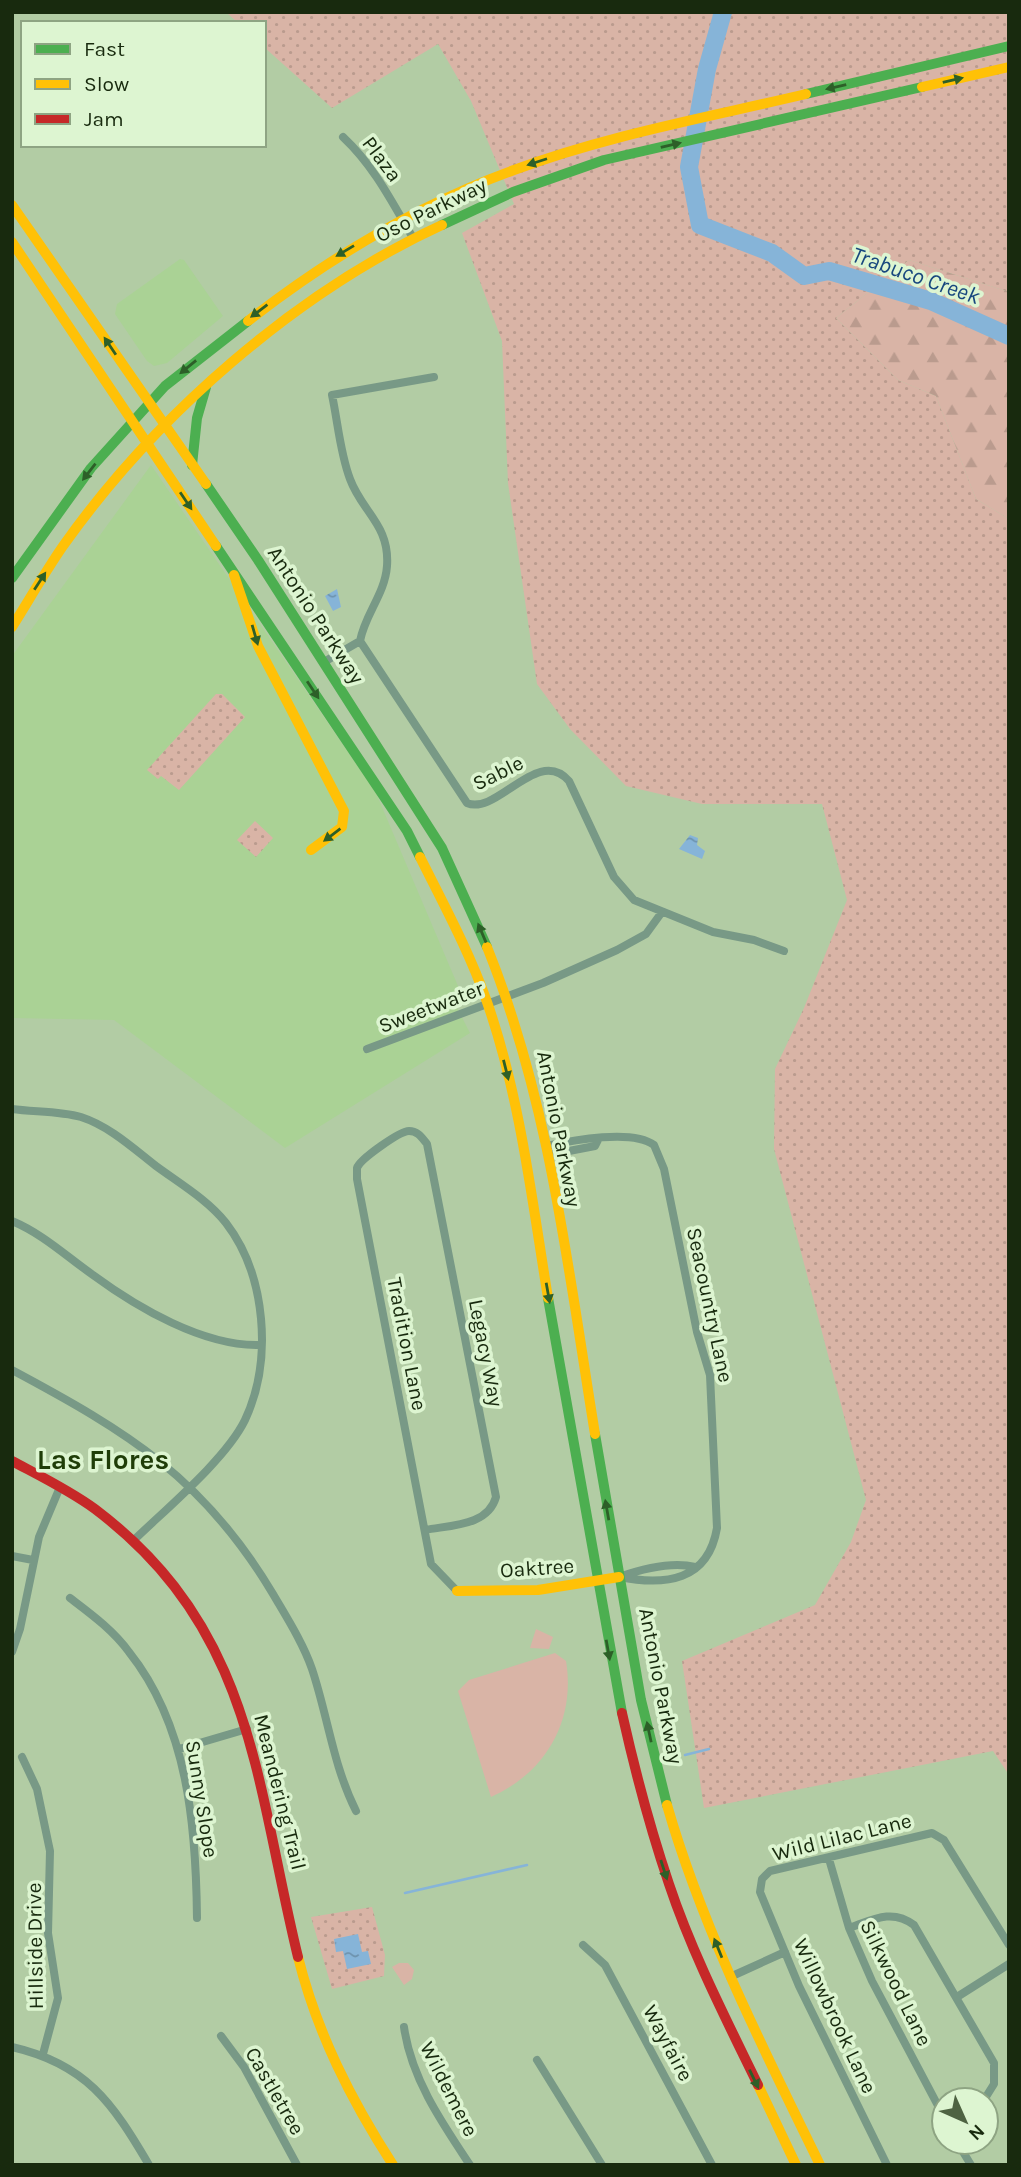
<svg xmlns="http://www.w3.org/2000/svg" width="1021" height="2177" font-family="Karla,sans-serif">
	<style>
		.built { fill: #aad295 }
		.green { fill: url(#green-dots) }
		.forest { fill: url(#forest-firs) }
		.pitch { fill: #d9b4a6 }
		.water { fill: url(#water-ripples) }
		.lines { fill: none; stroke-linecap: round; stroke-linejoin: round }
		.stream { stroke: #86b4d8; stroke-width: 2.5 }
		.river { stroke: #86b4d8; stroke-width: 18 }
		.street { stroke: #789986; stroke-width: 8 }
		.fast { stroke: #4caf50; stroke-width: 10 }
		.slow { stroke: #ffc107; stroke-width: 10 }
		.jam { stroke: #c62828; stroke-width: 10 }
		.oneway { fill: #2d5f28 }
		.labels { text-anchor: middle; stroke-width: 7; stroke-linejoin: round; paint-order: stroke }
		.street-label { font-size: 21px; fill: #182a0e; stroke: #ddf5d1 }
		.water-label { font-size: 23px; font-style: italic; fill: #18477e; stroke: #ddf5d1 }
		.district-label { font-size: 28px; font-weight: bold; fill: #1f3d08; stroke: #ddf5d1 }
	</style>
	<defs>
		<pattern id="green-dots" width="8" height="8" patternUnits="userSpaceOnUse" patternTransform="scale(1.75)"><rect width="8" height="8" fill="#d9b4a6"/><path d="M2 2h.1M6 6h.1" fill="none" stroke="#ba9b8e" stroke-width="1.8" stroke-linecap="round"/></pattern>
		<pattern id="forest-firs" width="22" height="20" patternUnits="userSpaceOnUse" patternTransform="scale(1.75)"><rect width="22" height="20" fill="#d9b4a6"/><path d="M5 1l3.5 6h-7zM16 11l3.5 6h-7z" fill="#ba9b8e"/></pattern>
		<pattern id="water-ripples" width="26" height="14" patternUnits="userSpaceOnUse" patternTransform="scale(1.75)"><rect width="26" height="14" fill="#86b4d8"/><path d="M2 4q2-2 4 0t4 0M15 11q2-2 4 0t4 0" fill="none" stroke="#6d93ae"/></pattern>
	</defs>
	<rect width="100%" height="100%" fill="#b2cca4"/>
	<path class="built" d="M180 259 184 260 223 316 167 363 154 366 147 361 115 314 117 304Z
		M151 465 376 793 461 993 454 1002 470 1033 285 1148 114 1020 12 1018V656Z"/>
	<path class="green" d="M226 12H1009V292L909 260 836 318 898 380 936 396 976 499 1009 519V1775L993 1751 704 1808 682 1661 815 1605 851 1542 866 1500 774 1149 775 1069 804 1008 847 900 822 804H702L626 786 570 729 537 684 508 483 502 341 462 233 514 204 471 101 438 44 332 108 264 47V23H238Z
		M216 694H222L245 717 179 790 161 776 158 779 147 770Z
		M255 821 273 838 256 857 237 840Z
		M372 1907 385 1955 384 1976 332 1989 311 1917Z"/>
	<path class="forest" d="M909 260 1009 292V519L976 499 936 396 898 380 836 318Z"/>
	<path class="pitch" d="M536 1629 553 1637 549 1649 530 1648Z
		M555 1653 566 1661C576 1721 545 1773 491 1797L458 1691 469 1680Z
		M399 1963H408L414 1970 412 1979 404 1985 392 1967Z"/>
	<path class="water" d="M337 589 341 607 333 611 325 596Z
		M690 835 698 838 697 845 705 851 702 859 679 849Z
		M358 1934 362 1952 368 1951 371 1964 347 1969 343 1951 336 1952 334 1939Z"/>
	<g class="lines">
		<path class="stream" d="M685 1755 709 1749
			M405 1893 527 1865"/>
		<path class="river" d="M723 12 707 69 689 167 700 225 772 253 804 276 829 271 931 301 1009 336"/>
		<path class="street" d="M343 137C374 166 392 202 413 238
			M434 377 332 395C338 423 340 453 350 479 362 512 390 525 387 566 385 594 365 614 360 641L467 803C497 816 538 745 569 781L614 877 634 900 713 932 754 940 784 951
			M324 662 360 641
			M367 1049 543 983 617 950 646 934 662 912
			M12 1109C34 1112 60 1111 81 1117 109 1126 133 1148 156 1166 179 1183 208 1200 226 1223 266 1275 273 1360 245 1420 226 1459 166 1509 134 1540
			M547 1146C573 1140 633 1129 654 1145L664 1169 697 1332 710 1375 717 1528C708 1581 666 1586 619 1577
			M548 1155 595 1146 598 1140
			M12 1221C43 1234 66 1256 93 1275 138 1308 203 1346 259 1345
			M12 1370C128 1432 204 1478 273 1594 287 1618 303 1643 312 1669 328 1717 333 1765 356 1811
			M425 1530C451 1525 488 1526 496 1497L427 1144C422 1138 418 1131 409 1131 400 1131 360 1159 357 1168 357 1170 357 1176 357 1179L431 1564 457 1591
			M12 1556 33 1560
			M619 1577C642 1569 671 1561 695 1567
			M70 1598C91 1614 113 1630 129 1652 188 1726 196 1826 197 1918
			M12 1652 20 1629 39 1537 60 1487
			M179 1749 247 1729
			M22 1757 37 1789 50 1851 48 1933 58 1998 43 2054
			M829 1859 849 1928 872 1981 944 2117
			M849 1928C872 1920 892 1908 914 1925L994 2063V2084L984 2100
			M583 1945 605 1965 712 2165
			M730 1977 785 1952
			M957 1997 1009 1964
			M404 2027C411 2078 442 2123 470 2165
			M221 2036 244 2067 297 2165
			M12 2047C86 2064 112 2102 149 2165
			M537 2060 602 2165
			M957 2142 971 2165
			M887 2165 799 1986 760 1892 762 1879 770 1871 932 1833 944 1840 1009 1945"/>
		<path class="fast" d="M806 94 1009 46
			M442 225 513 192 604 160 922 87
			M192 465 197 418 206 387
			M206 484 258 560 442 848 487 947
			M216 546 407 831 420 857
			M12 578 91 468 165 386 248 321
			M548 1298 622 1713
			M595 1434 641 1700 667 1805"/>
		<path class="slow" d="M922 87 1009 67
			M12 205 206 484
			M12 242 216 546
			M248 321C329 258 417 205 514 170 608 135 709 117 806 94
			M234 575 258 646 344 811 342 827 311 850
			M12 627C29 600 45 572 63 546 156 415 296 292 442 225
			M420 857C444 905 469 951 487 1002 520 1096 532 1200 548 1298
			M487 947C550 1103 568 1269 595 1434
			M457 1591 538 1590 619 1577
			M667 1805C703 1930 763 2048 820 2165
			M298 1957C317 2033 351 2100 393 2165
			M758 2085 796 2165"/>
		<path class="jam" d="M12 1461C40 1476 69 1490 95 1509 254 1629 255 1781 298 1957
			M622 1713C635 1771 650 1828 669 1884 692 1953 726 2019 758 2085"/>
	</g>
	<defs><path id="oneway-solid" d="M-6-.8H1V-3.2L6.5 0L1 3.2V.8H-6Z" transform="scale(1.75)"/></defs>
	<g class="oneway">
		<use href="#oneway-solid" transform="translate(953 80) rotate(-13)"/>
		<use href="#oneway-solid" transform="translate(836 87) rotate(167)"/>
		<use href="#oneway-solid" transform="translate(671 145) rotate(-13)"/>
		<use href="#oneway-solid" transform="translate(537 162) rotate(162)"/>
		<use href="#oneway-solid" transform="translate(345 251) rotate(149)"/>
		<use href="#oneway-solid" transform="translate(259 311) rotate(143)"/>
		<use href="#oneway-solid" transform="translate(110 346) rotate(-124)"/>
		<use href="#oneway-solid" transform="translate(188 367) rotate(141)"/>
		<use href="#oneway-solid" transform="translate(89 472) rotate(128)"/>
		<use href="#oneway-solid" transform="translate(186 501) rotate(56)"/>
		<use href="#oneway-solid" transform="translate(40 581) rotate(-57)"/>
		<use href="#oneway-solid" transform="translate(255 635) rotate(74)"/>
		<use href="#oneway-solid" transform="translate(313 690) rotate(56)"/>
		<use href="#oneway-solid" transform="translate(332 835) rotate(143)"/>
		<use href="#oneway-solid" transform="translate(482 933) rotate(-113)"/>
		<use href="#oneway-solid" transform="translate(506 1070) rotate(76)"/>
		<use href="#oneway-solid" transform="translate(548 1293) rotate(80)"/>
		<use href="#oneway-solid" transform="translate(607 1510) rotate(-100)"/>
		<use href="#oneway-solid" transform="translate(608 1650) rotate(80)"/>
		<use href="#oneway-solid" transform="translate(649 1732) rotate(-102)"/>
		<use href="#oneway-solid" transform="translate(664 1870) rotate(72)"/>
		<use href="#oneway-solid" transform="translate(718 1948) rotate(-112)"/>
		<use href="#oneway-solid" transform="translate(754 2079) rotate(64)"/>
	</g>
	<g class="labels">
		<g class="street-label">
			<text transform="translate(382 159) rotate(53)" y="7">Plaza</text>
			<text transform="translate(431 210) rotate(-26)" y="7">Oso Parkway</text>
			<text transform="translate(316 615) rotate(57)" y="7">Antonio Parkway</text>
			<text transform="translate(498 773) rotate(-26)" y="7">Sable</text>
			<text transform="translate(431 1007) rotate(-21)" y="7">Sweetwater</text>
			<text transform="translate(559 1129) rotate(79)" y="7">Antonio Parkway</text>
			<text transform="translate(710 1305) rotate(78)" y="7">Seacountry Lane</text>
			<text transform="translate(407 1344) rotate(79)" y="7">Tradition Lane</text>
			<text transform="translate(486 1353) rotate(79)" y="7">Legacy Way</text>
			<text transform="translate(537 1568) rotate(-4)" y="7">Oaktree</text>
			<text transform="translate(661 1686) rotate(79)" y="7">Antonio Parkway</text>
			<text transform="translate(280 1792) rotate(76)" y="7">Meandering Trail</text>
			<text transform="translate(202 1799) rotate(81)" y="7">Sunny Slope</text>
			<text transform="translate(842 1837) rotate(-14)" y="7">Wild Lilac Lane</text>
			<text transform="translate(35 1946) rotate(-91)" y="7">Hillside Drive</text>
			<text transform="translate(896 1983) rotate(64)" y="7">Silkwood Lane</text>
			<text transform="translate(835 2016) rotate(65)" y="7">Willowbrook Lane</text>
			<text transform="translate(668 2043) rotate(62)" y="7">Wayfaire</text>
			<text transform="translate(449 2089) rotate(63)" y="7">Wildemere</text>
			<text transform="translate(275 2091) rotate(60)" y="7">Castletree</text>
		</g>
		<g class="water-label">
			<text transform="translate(916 275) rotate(19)" y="8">Trabuco Creek</text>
		</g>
		<g class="district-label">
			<text x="103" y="1469">Las Flores</text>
		</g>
	</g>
	<rect width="1021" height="2177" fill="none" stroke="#182a0e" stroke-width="28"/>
	<rect x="21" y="21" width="245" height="126" fill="#ddf5d1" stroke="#8ea483" stroke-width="2"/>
	<rect x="35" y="44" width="35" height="10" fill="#4caf50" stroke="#8ea483" stroke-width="2"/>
	<text x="84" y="56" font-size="21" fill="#182a0e">Fast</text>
	<rect x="35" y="79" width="35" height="10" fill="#ffc107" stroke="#8ea483" stroke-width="2"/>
	<text x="84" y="91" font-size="21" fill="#182a0e">Slow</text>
	<rect x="35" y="114" width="35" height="10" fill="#c62828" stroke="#8ea483" stroke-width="2"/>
	<text x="84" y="126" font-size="21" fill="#182a0e">Jam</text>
	<g transform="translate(965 2121) rotate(135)"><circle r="33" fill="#ddf5d1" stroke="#8ea483" stroke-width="2"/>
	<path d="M0-5L12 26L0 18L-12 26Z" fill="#4e6342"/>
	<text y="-10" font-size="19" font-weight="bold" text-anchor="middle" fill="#182a0e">N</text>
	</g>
</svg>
